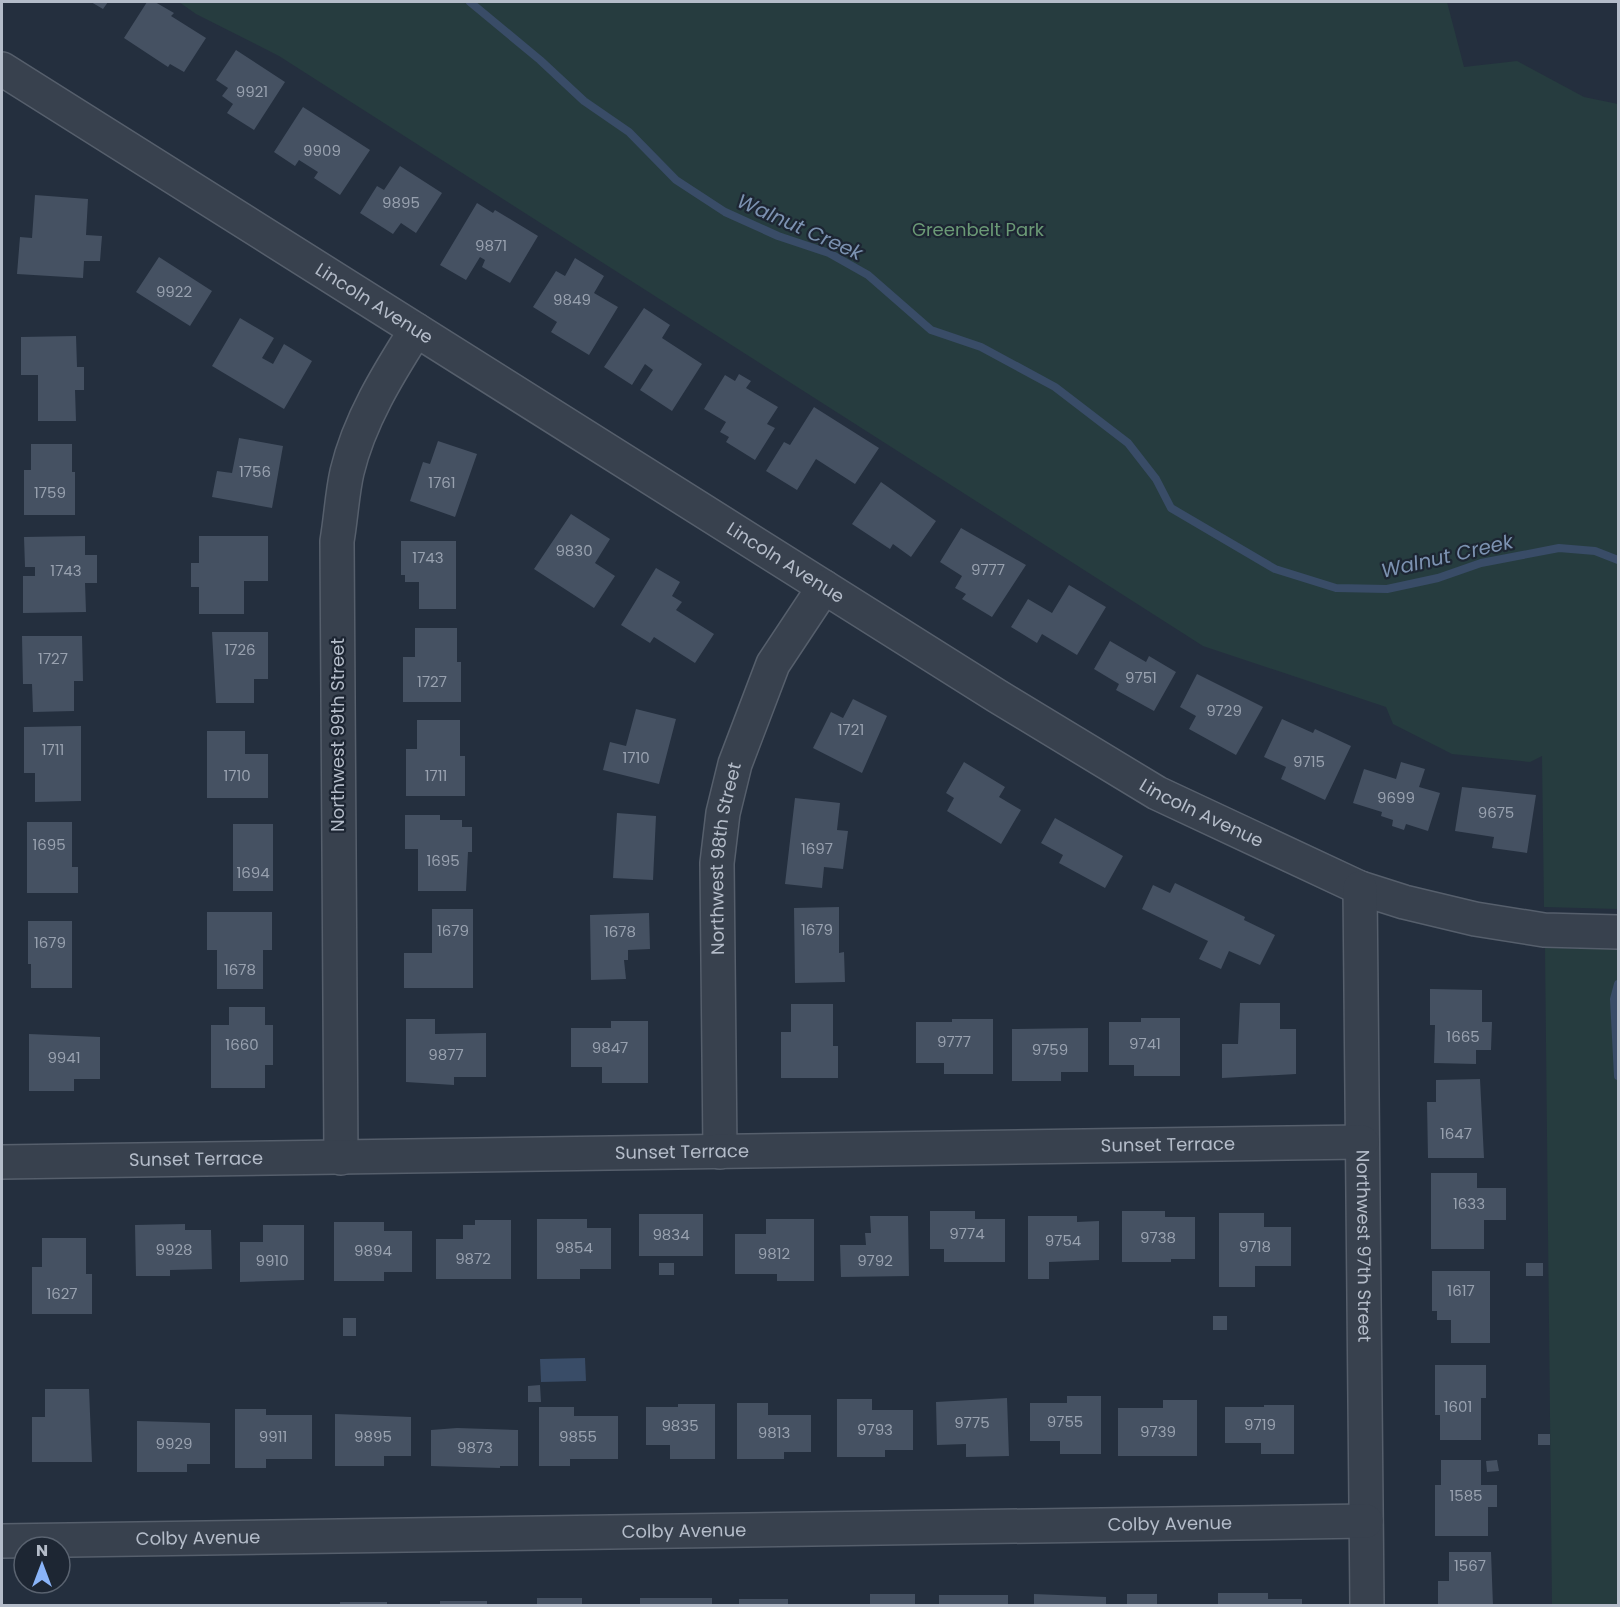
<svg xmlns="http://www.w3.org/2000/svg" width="1620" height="1607" font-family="Poppins,sans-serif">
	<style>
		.green { fill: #263c3f }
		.water { fill: #394c67 }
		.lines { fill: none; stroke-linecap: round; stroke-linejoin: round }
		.stream { stroke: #394c67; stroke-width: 8 }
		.building { fill: #455162 }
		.minor-casing { stroke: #565f6c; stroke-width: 36 }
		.minor { stroke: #38414e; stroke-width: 33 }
		.labels { text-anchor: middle; stroke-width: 4.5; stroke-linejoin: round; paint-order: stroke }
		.number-label { font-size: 15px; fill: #98a1af }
		.park-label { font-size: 18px; fill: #6b9a76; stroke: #1d2633 }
		.street-label { font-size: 18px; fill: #b4bcc9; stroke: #1d2633 }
		.water-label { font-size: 20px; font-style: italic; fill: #7c92b1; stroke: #1d2633 }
	</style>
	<rect width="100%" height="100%" fill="#242f3e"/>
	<path class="green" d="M179 2H1447L1464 67 1517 61 1584 97 1618 104V909L1544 907 1542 756 1530 762 1452 754 1393 724 1386 707 1203 646 279 56 196 14Z
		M1545 948 1618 949V1605H1552Z"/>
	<path class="water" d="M585 1358 586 1381 541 1382 540 1359Z"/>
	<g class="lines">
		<path class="stream" d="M470 2 540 60 584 101 629 132 676 180 725 212 778 236 829 253 868 275 931 330 981 347 1055 387 1128 443 1156 479 1171 508 1275 569 1336 588 1387 589 1438 578 1481 563 1559 548 1595 551 1618 560
			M1618 984 1614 999 1618 1076"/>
	</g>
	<path class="building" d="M91 2H108L103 9Z
		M147 2H155L174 13 171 16 206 38 184 72 170 64 168 67 124 38Z
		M236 50 285 82 254 130 227 113 233 104 222 96 228 88 216 80Z
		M303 107 370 150 340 195 314 178 318 172 299 160 295 166 274 152Z
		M400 166 442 193 416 233 401 223 393 234 360 213 377 186 384 190Z
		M35 195 88 199 86 235 102 236 100 261H84L83 278 17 274 20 237 32 238Z
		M477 203 493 213 495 210 538 236 510 283 482 267 485 260 480 257 466 280 440 265Z
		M159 257 212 291 190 326 136 292Z
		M575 258 604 276 594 293 618 307 589 355 551 332 557 322 533 307 556 271 565 276Z
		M644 308 670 325 662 338 702 364 672 411 640 390 653 370 645 364 632 385 604 367Z
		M240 318 274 338 262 358 273 364 284 344 312 361 284 409 212 366Z
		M76 336 77 367H84V390H75L76 421H38V375H21V337Z
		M739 374 751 381 746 388 778 407 767 424 775 428 755 460 726 442 729 437 720 432 726 422 704 409 725 375 735 381Z
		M814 407 879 448 855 484 816 459 797 490 766 471 784 442 790 445Z
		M239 438 283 446 272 508 212 497 217 471 232 473Z
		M438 441 477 454 455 517 410 501 423 462 430 464Z
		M31 444H72V472H75V515H24V470H31Z
		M881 482 936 521 911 557 893 544 890 549 852 524Z
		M571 514 610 539 595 563 615 576 594 608 534 569Z
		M961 528 1026 565 992 617 962 599 966 594 955 588 962 576 940 562Z
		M85 536V555H97V583H85L86 612 23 613V576H35V567H25L24 537Z
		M199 536H268V581H244V614H199V587H191V563H199Z
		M401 541H456V609H419V582H405V575H401Z
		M656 568 680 582 672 596 682 602 676 610 714 634 695 663 654 637 650 643 621 625Z
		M1069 585 1106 607 1077 655 1042 634 1037 643 1011 627 1028 599 1052 613Z
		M415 628H457V662H461V702H403V657H415Z
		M212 632H268V679H254V703H216Z
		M22 636H82L83 681H74V711L33 712 32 684H23Z
		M1110 641 1146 662 1149 656 1176 672 1154 711 1116 690 1119 684 1094 669Z
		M1197 674 1263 707 1236 755 1189 729 1196 716 1180 707Z
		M853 699 887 716 862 773 813 748 831 712 843 718Z
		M636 709 676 719 659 784 603 770 610 742 626 746Z
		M1282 719 1313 733 1315 729 1351 746 1325 800 1281 779 1286 767 1264 757Z
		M417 720H460V756H465V796H406V749H417Z
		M81 726V801L35 802V773H24V727Z
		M207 731H245V754H268V798H207Z
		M964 762 1005 787 999 797 1021 810 1001 844 947 811 954 798 946 793Z
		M1401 762 1425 769 1419 787 1440 793 1428 831 1406 824 1404 830 1392 826 1393 820 1381 816 1382 812 1353 803 1364 769 1396 779Z
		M1462 787 1536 795 1527 853 1492 848 1494 837 1455 831Z
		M795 798 840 803 837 830 848 831 843 869 824 867 822 888 785 884Z
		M617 813 656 816 653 880 613 878Z
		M405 815H440V820H462V827H472V852H468L466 891H418V849H405Z
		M1055 818 1123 856 1105 888 1059 863 1063 855 1041 843Z
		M27 822H72V867H78V893H27Z
		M233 824H273V891H233Z
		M1175 883 1245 917 1244 920 1275 935 1260 965 1229 951 1221 969 1199 959 1208 941 1142 909 1153 885 1170 893Z
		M839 907V953L844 952 845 982 795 983 794 908Z
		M432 909H473V988H404V953H432Z
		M207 912H272V950H263V989H217V950H207Z
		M649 913 650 949 628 950V960H624L626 979 591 980 590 915Z
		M28 921H72V988H31V964H28Z
		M1430 989 1482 990V1022H1492L1491 1050H1476V1064L1434 1063 1435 1025H1430Z
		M1240 1003H1280V1029H1296V1074L1222 1078V1044H1238Z
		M791 1004H833V1046H838V1078H781V1032H791Z
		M229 1007H265V1025H273V1065H265V1088H211V1025H229Z
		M1141 1018H1180V1076H1134V1065H1109V1022H1141Z
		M406 1019H435V1034L486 1033V1077H454V1085L406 1082Z
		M952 1019H993V1074H944V1063H916V1022H952Z
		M611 1021H648V1083H602V1067H571V1028H611Z
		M1088 1028V1072H1061V1081H1012V1029Z
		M29 1034 100 1037V1079H74V1091H29Z
		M1480 1079 1484 1158H1428L1427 1102H1436V1080Z
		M1431 1173H1477V1188H1506V1220H1484V1249H1431Z
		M930 1211H975V1219H1005V1262H944V1249H930Z
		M1122 1211H1165V1217H1195V1259H1171V1262H1122Z
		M1219 1213H1264V1227H1291V1266H1255V1287H1219Z
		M639 1214H703V1256H639Z
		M870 1216H908L909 1276 841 1277 840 1245H866L865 1233H871Z
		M1028 1216H1077V1222L1099 1221V1260L1049 1262V1279H1028Z
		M537 1219H587V1228H611V1269H580V1279H537Z
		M766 1219H814V1281H777V1274H735V1234H766Z
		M475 1220H511V1279H436V1239H463V1225H475Z
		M334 1222H384V1231H412V1272H384V1281H334Z
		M185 1224V1230H211L212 1269 170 1270V1276H136L135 1225Z
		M263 1225H304V1280L240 1282V1242H263Z
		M42 1238H86V1274H92V1314H32V1267H42Z
		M659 1263H674V1275H659Z
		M1526 1263H1543V1276H1526Z
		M1432 1271H1490V1343H1451V1320H1437V1311H1432Z
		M1213 1316H1227V1330H1213Z
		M343 1318H356V1336H343Z
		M1435 1365H1486V1398H1481V1440H1440V1415H1435Z
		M540 1385 541 1402H528V1386Z
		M45 1389H89L92 1462H32V1417H45Z
		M1067 1396H1101V1454H1060V1441H1030V1403H1067Z
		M1007 1398 1009 1456 966 1457V1444L937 1445 936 1402Z
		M837 1399H872V1410H913V1450H885V1457H837Z
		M1163 1400H1197V1456H1118V1408H1163Z
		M737 1403H768V1415H811V1452H784V1459H737Z
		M678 1404H715V1459H670V1445H646V1407H678Z
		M1264 1405H1294V1454H1261V1443H1225V1407H1264Z
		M539 1407H574V1416H618V1459H570V1466H539Z
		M235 1409H266V1415H312V1459H266V1468H235Z
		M335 1414 411 1417V1456H384V1466H335Z
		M137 1421 210 1423V1464H187V1472H137Z
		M457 1428 518 1430V1466H500V1468L431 1466V1430Z
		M1538 1434H1550V1445H1538Z
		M1441 1460H1481V1485H1497V1507H1488V1536H1435V1485H1441Z
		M1497 1460 1499 1471 1487 1472 1486 1461Z
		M1449 1552H1491L1493 1606H1438V1581H1449Z
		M1218 1593H1268V1599H1302V1606H1218Z
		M870 1594H915V1606H870Z
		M1034 1594 1106 1597V1606H1034Z
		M1127 1594H1157V1606H1127Z
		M939 1595H1008V1606H939Z
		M537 1598H582V1606H537Z
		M640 1598H712V1606H640Z
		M739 1599H788V1606H739Z
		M440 1601H487V1606H440Z
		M340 1602H387V1606H340Z"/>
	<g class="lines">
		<g class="minor-casing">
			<g id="minor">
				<path id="s1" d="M2 69 997 696 1157 793 1360 888 1404 902 1475 919 1544 930 1618 932"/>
				<path id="s2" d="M1360 888 1367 1606"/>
				<path id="s3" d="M720 1152 717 863 723 813 735 764 773 664 824 587"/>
				<path d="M341 1158 337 541C341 518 342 494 347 472 359 421 388 374 416 330"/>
				<path id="s4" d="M2 1162 1362 1142"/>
				<path id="s5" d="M2 1541 1366 1521"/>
			</g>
		</g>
		<use href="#minor" class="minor"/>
	</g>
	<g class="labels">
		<g class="number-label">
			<text x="252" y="97">9921</text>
			<text x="322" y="156">9909</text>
			<text x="401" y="208">9895</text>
			<text x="491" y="251">9871</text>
			<text x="174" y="297">9922</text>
			<text x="572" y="305">9849</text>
			<text x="255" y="477">1756</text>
			<text x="442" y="488">1761</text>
			<text x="50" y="498">1759</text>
			<text x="574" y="556">9830</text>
			<text x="428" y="563">1743</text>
			<text x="988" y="575">9777</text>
			<text x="66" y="576">1743</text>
			<text x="240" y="655">1726</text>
			<text x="53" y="664">1727</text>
			<text x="1141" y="683">9751</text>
			<text x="432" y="687">1727</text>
			<text x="1224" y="716">9729</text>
			<text x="851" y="735">1721</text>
			<text x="53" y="755">1711</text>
			<text x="636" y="763">1710</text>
			<text x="1309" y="767">9715</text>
			<text x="237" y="781">1710</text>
			<text x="436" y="781">1711</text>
			<text x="1396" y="803">9699</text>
			<text x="1496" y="818">9675</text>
			<text x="49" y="850">1695</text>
			<text x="817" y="854">1697</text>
			<text x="443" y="866">1695</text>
			<text x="253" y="878">1694</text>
			<text x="817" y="935">1679</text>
			<text x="453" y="936">1679</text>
			<text x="620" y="937">1678</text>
			<text x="50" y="948">1679</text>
			<text x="240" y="975">1678</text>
			<text x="1463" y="1042">1665</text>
			<text x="954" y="1047">9777</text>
			<text x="1145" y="1049">9741</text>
			<text x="242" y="1050">1660</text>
			<text x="610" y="1053">9847</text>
			<text x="1050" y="1055">9759</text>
			<text x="446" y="1060">9877</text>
			<text x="64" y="1063">9941</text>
			<text x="1456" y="1139">1647</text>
			<text x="1469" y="1209">1633</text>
			<text x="967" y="1239">9774</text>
			<text x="671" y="1240">9834</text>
			<text x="1158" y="1243">9738</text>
			<text x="1063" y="1246">9754</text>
			<text x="1255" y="1252">9718</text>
			<text x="574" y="1253">9854</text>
			<text x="174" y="1255">9928</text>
			<text x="373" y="1256">9894</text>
			<text x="774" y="1259">9812</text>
			<text x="473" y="1264">9872</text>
			<text x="272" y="1266">9910</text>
			<text x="875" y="1266">9792</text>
			<text x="1461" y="1296">1617</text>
			<text x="62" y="1299">1627</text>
			<text x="1458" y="1412">1601</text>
			<text x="1065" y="1427">9755</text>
			<text x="972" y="1428">9775</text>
			<text x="1260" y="1430">9719</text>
			<text x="680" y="1431">9835</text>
			<text x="875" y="1435">9793</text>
			<text x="1158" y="1437">9739</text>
			<text x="774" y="1438">9813</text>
			<text x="273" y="1442">9911</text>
			<text x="373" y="1442">9895</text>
			<text x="578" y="1442">9855</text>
			<text x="174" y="1449">9929</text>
			<text x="475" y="1453">9873</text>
			<text x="1466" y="1501">1585</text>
			<text x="1470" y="1571">1567</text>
		</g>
		<g class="park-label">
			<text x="978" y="236">Greenbelt Park</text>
		</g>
		<g class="street-label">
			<text dy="6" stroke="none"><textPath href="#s1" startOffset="440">Lincoln Avenue</textPath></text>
			<text dy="6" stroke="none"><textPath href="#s1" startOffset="926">Lincoln Avenue</textPath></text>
			<text transform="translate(338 735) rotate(-90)" y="6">Northwest 99th Street</text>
			<text dy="6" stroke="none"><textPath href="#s1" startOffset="1412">Lincoln Avenue</textPath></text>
			<text dy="6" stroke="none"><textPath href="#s3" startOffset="294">Northwest 98th Street</textPath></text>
			<text dy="6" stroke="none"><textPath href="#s4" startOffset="1166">Sunset Terrace</textPath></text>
			<text dy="6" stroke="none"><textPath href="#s4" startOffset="680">Sunset Terrace</textPath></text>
			<text dy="6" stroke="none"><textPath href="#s4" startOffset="194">Sunset Terrace</textPath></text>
			<text dy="6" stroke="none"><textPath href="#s2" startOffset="358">Northwest 97th Street</textPath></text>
			<text dy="6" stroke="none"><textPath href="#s5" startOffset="1168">Colby Avenue</textPath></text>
			<text dy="6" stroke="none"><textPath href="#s5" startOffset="682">Colby Avenue</textPath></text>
			<text dy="6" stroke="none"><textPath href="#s5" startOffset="196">Colby Avenue</textPath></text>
		</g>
		<g class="water-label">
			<text transform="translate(800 227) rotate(24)" y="7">Walnut Creek</text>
			<text transform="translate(1447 556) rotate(-13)" y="7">Walnut Creek</text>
		</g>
	</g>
	<rect width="1620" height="1607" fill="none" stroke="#b4bcc9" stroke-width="6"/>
	<g transform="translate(42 1565)"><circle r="28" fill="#1d2633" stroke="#59626f" stroke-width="1.5"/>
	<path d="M0-4.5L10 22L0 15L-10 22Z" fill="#8ab4f8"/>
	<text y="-9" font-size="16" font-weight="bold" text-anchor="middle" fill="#b4bcc9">N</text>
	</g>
</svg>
